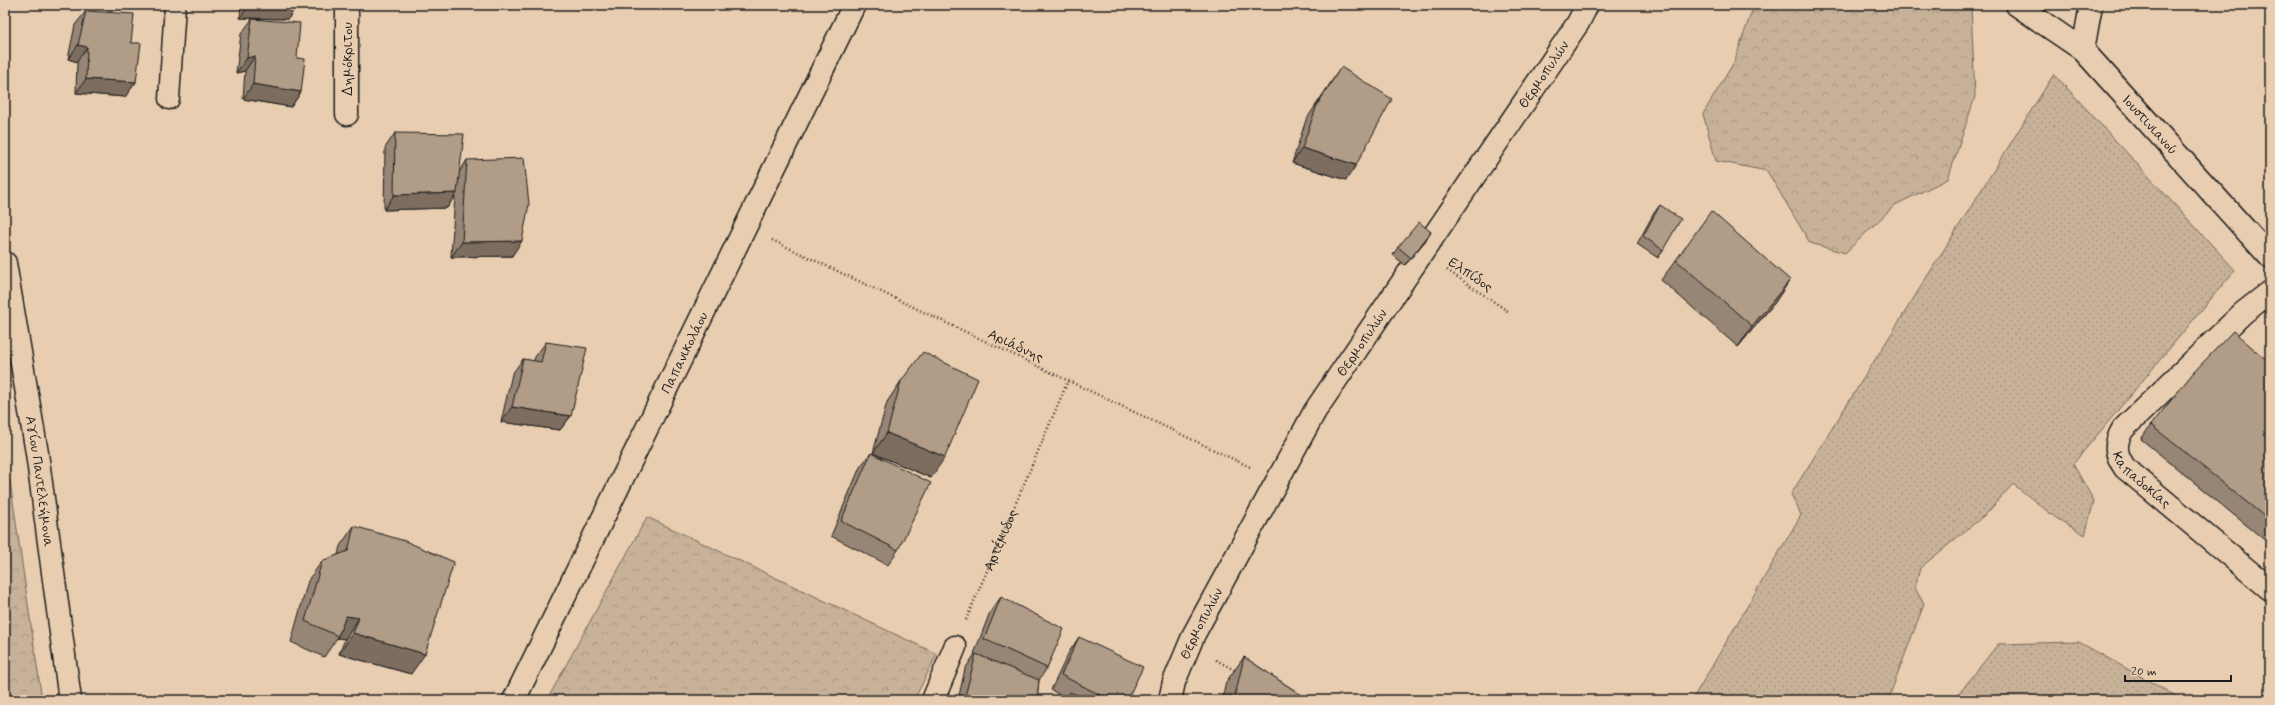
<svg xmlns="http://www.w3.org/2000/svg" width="2275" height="705" font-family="Mynerve,sans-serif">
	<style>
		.grass { fill: url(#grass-dots); stroke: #72665a }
		.forest { fill: url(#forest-crowns); stroke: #72665a }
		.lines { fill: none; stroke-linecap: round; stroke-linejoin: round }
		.service-casing { stroke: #1c1c1c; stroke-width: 23 }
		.minor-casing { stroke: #1c1c1c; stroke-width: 25 }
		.tertiary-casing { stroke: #1c1c1c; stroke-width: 25 }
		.secondary-casing { stroke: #1c1c1c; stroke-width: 25 }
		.path { stroke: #1c1c1c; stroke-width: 2.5; stroke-dasharray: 1 3; stroke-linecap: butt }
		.service { stroke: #e9cdb0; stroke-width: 20 }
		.minor { stroke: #e9cdb0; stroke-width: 22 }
		.tertiary { stroke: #e9cdb0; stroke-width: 22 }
		.secondary { stroke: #e9cdb0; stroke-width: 22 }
		.wall { fill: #978674; stroke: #1c1c1c }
		.shaded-wall { fill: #7b6d5e; stroke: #1c1c1c }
		.building { fill: #b09c87; stroke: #1c1c1c }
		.labels { text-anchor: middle; stroke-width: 3; stroke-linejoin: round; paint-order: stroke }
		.street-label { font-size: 14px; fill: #1c1c1c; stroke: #e9cdb0 }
	</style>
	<defs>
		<pattern id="grass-dots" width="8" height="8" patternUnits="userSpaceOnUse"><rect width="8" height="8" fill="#c7b198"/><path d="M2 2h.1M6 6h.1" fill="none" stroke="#aa9882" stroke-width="1.8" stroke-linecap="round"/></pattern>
		<pattern id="forest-crowns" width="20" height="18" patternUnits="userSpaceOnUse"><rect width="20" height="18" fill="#c7b198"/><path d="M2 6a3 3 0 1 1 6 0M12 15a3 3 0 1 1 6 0" fill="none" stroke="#aa9882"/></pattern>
	</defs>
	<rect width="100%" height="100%" fill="#e9cdb0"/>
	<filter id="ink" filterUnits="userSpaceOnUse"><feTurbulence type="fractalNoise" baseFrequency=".025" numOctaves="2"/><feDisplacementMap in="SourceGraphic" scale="8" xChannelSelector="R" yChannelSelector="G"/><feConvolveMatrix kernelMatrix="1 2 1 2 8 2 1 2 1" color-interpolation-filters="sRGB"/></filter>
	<g filter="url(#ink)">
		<path class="grass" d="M2054 74 2235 270 2073 464 2094 501 2085 535 2056 518 2013 484 1987 513 1920 568 1915 588 1924 604 1888 700H1692L1801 515 1791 494Z
			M2079 642 2183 700H1954L1998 644Z"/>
		<path class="forest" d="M1754 5 1971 6 1975 97 1948 179 1895 205 1845 253 1810 243 1767 171 1716 161 1703 114 1734 62Z
			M5 447 42 700H5Z
			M647 517 937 654 914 700H547Z"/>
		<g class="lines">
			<g class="service-casing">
				<path id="service" d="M169 99 175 5"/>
			</g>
			<g class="minor-casing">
				<g id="minor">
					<path id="s2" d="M2017 5 2083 50 2270 257"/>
					<path d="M2083 50 2091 5"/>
					<path d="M347 114V5"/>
					<path id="s3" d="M2270 292 2243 313 2123 429C2114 444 2115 454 2125 468L2270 589"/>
					<path d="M933 700 955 647"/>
					<path id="s4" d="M1170 700 1174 682 1194 634 1315 411 1578 23 1587 5"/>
				</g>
			</g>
			<g class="tertiary-casing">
				<g id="tertiary">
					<path id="s5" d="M5 263 37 453 70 700"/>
				</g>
			</g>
			<g class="secondary-casing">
				<g id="secondary">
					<path id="s6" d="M514 700 854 5"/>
				</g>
			</g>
			<g class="path">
				<path d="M772 240 1250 467"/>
				<path d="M1447 270 1509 312"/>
				<path id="s1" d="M966 620 1068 381"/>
				<path d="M1216 660 1236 671"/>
			</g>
			<use href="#service" class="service"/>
			<use href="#minor" class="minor"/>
			<use href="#tertiary" class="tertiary"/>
			<use href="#secondary" class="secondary"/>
		</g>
		<path class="wall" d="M241 5H297L288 19 240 18Z
			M86 11 131 43 136 82 125 97 76 93 77 62 68 59 75 25Z
			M252 19 297 58 301 92 291 107 243 99 245 71 236 73 241 34Z
			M1341 67 1356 165 1346 180 1292 163 1306 120Z
			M395 133 460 171 467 160 512 256 451 257 455 196 447 208 384 210 385 148Z
			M1660 205 1663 250 1658 258 1637 244 1654 213Z
			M1431 232 1426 240 1405 265 1393 255 1398 247Z
			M1676 260 1776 301 1738 347 1661 280Z
			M546 342 571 416 560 430 501 422 512 374 523 359 534 361 535 357Z
			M2270 363V538L2267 542 2141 439 2151 425Z
			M901 381 931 478 873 453 887 402Z
			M871 453 898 550 888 565 831 536 860 467Z
			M354 526 411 674 339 654 345 639 337 638 324 657 291 642 308 581 322 561 338 555 340 546Z
			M1001 597 1047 668 1039 680 1037 700H958L965 669 975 654H974L990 612Z
			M1079 637 1127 700H1065L1066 698 1051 690 1069 652Z
			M1244 657 1309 700H1222L1226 682Z"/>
		<path class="shaded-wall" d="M76 5H128L125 9 74 8Z
			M249 5H297L288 19 240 18Z
			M78 45 87 47 77 62 68 59Z
			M255 56 245 71 236 73 247 58Z
			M86 79 136 82 125 97 76 93Z
			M253 84 301 92 291 107 243 99Z
			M1302 148 1356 165 1346 180 1292 163Z
			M457 193 447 208 384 210 394 195Z
			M1431 232 1426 240 1405 265 1411 258Z
			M522 241 512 256 451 257 462 242Z
			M1790 280 1776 301 1738 347 1752 326Z
			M512 407 571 416 560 430 501 422Z
			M887 433 945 457 931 478 873 453Z
			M346 616 359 618 345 639 337 638Z
			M353 633 425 654 411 674 339 654Z"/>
		<path class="building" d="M86 11 134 14 131 43H141L136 82 86 79 87 47 78 45Z
			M252 19 300 23 297 58 305 59 301 92 253 84 255 56 247 58Z
			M1341 67 1392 99 1356 165 1302 148 1317 105Z
			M395 133 464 134 457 193 394 195Z
			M524 158 529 204 522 241 462 242 467 160Z
			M1660 205 1681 219 1663 250 1643 236Z
			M1711 211 1790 280 1752 326 1676 260Z
			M1419 222 1431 232 1411 258 1398 247Z
			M2233 331 2270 363V521L2151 425 2193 373Z
			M546 342 587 348 571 416 512 407 523 359 541 362Z
			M923 352 978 379 945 457 887 433 901 381Z
			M871 453 931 483 898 550 841 521Z
			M354 526 405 541 454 562 425 654 353 633 359 618 346 616 338 636 305 621 322 561 348 551Z
			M1001 597 1064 629 1047 668 984 639Z
			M1079 637 1143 667 1127 700H1110L1061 675Z
			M976 654 1039 680 1037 700H964Z
			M1244 657 1309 700H1234Z
			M1070 692 1087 700H1066Z"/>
	</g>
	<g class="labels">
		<g class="street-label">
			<text transform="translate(347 59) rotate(-90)" y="5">Δημόκριτου</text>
			<text dy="5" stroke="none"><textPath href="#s4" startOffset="731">Θερμοπυλών</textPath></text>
			<text dy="5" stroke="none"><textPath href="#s2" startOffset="180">Ιουστινιανού</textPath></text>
			<text transform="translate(1471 274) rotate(34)" y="5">Ελπίδος</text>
			<text dy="5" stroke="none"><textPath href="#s4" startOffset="407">Θερμοπυλών</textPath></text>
			<text transform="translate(1016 345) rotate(25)" y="5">Αριάδνης</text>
			<text dy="5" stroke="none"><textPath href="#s6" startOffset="387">Παπανικολάου</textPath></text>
			<text dy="5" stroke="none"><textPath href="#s3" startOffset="263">Καπαδοκίας</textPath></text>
			<text dy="5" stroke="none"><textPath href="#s5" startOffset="221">Αγίου Παντελεήμονα</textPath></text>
			<text dy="5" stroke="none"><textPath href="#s1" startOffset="87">Αρτέμιδος</textPath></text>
			<text dy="5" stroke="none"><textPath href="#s4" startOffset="83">Θερμοπυλών</textPath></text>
		</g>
	</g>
	<rect width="2275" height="705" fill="none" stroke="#e9cdb0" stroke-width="20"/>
	<rect x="10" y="10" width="2255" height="685" fill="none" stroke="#1c1c1c" stroke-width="1.5" filter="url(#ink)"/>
	<path d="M2125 675v6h106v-6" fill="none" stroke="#1c1c1c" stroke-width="2"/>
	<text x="2131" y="675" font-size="12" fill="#1c1c1c" stroke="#e9cdb0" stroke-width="3" paint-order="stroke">20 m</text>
</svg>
